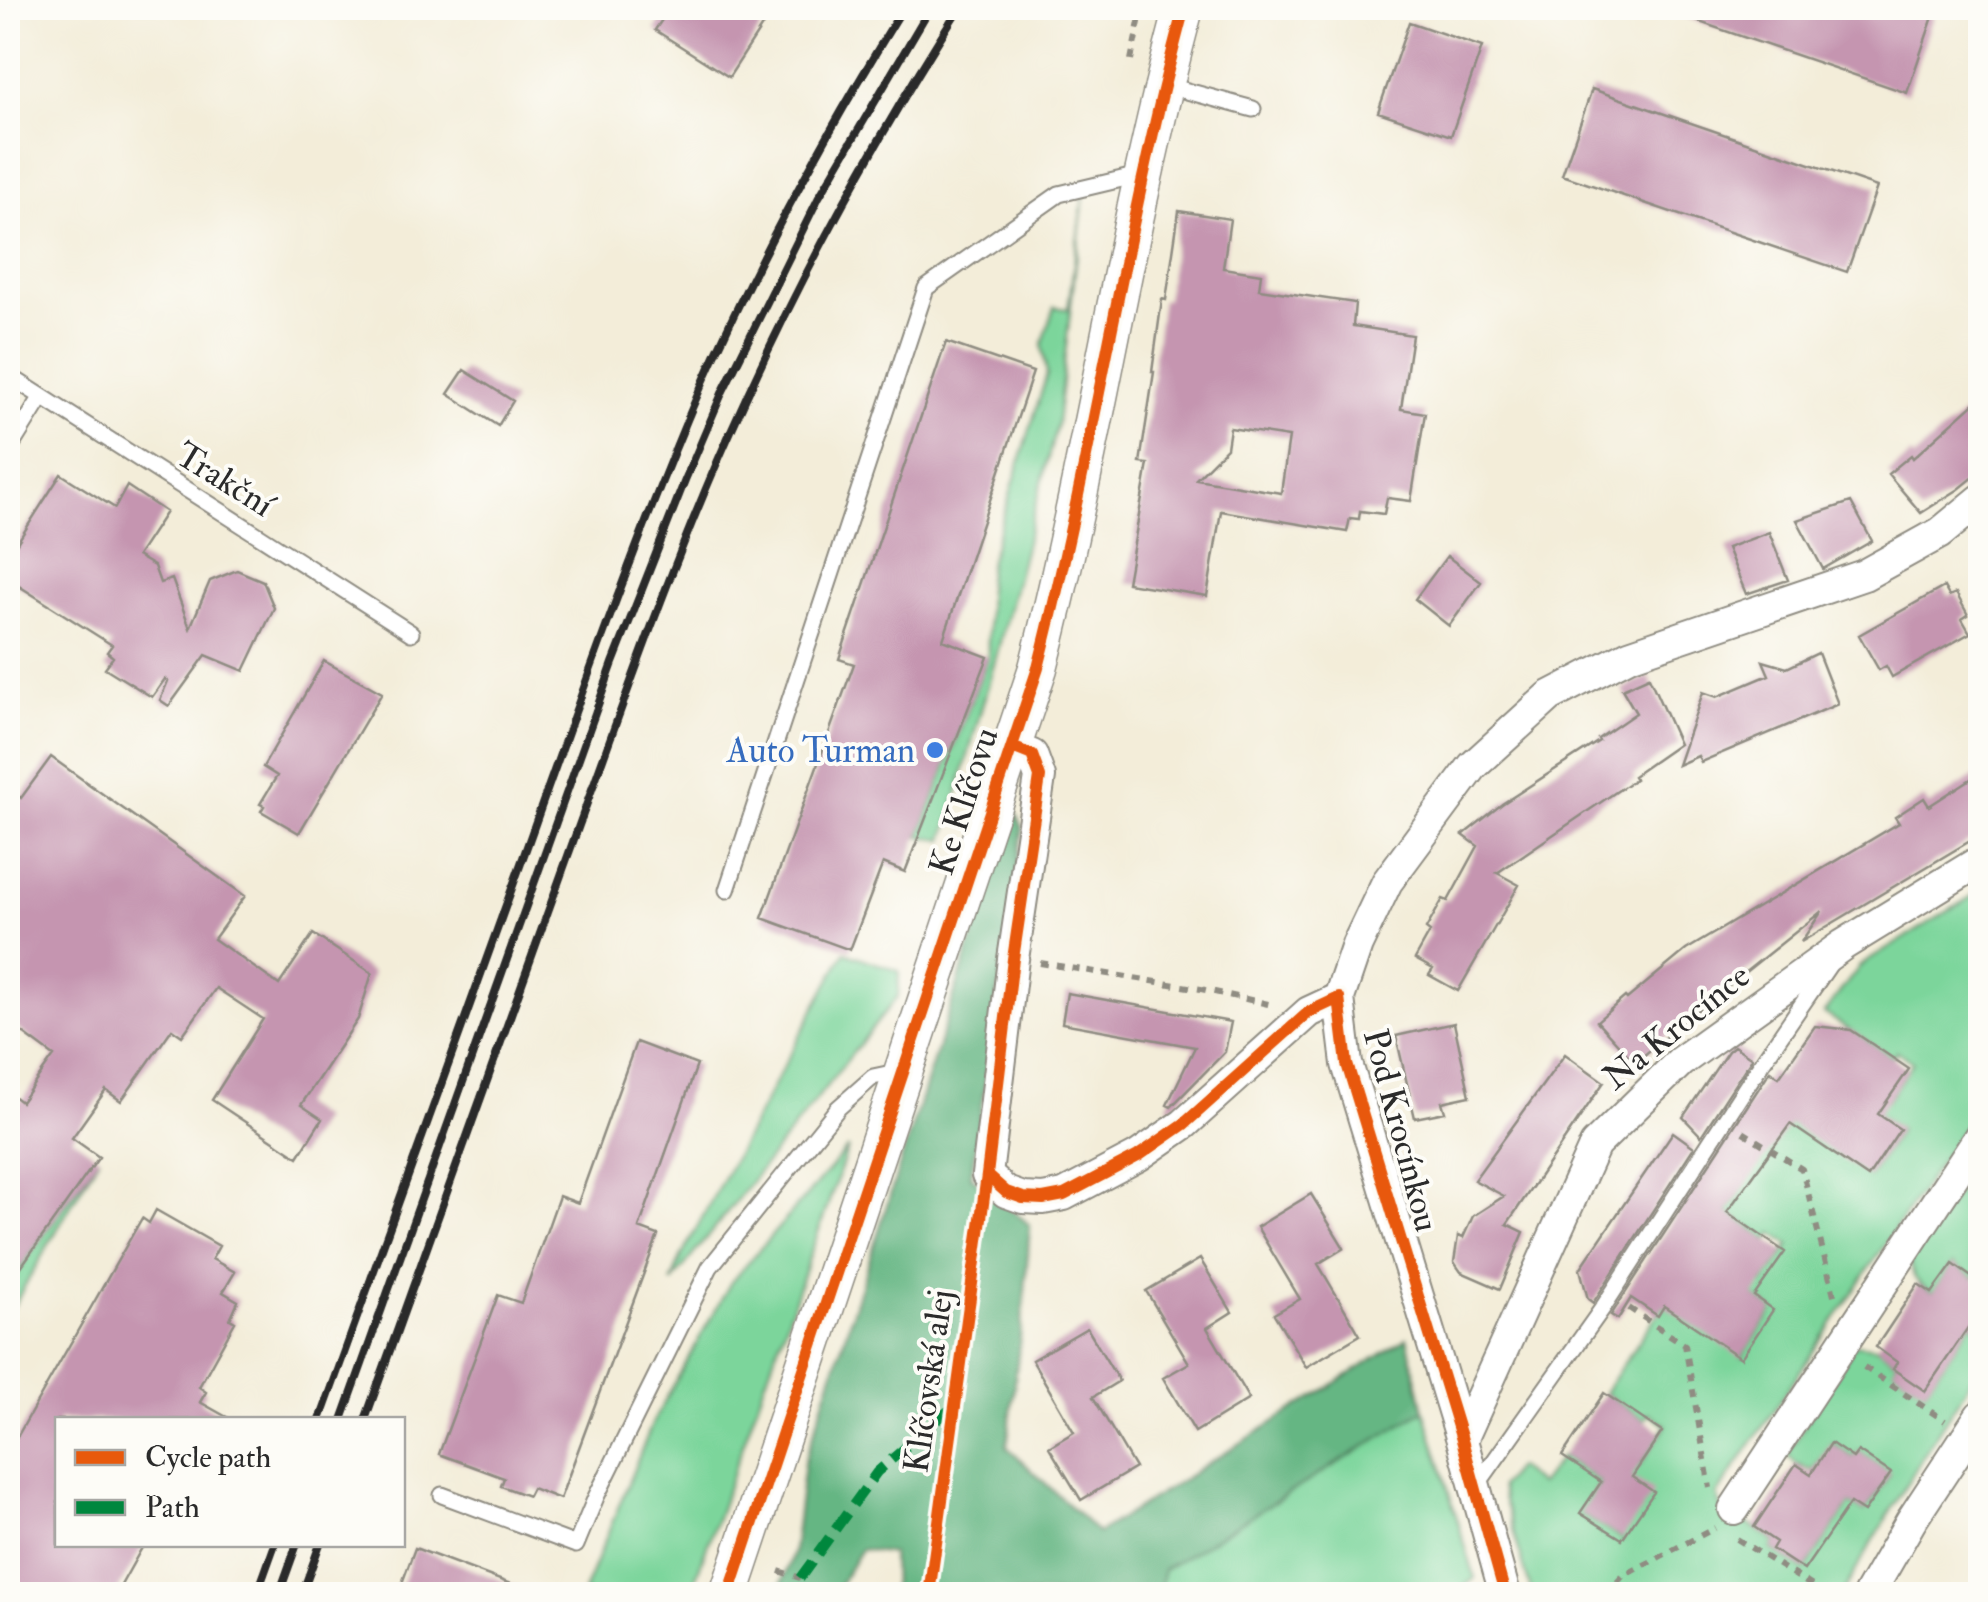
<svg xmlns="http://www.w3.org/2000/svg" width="1988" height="1602" font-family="'IM FELL Double Pica',serif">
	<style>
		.green { fill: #7cd59b; stroke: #548063; stroke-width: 2.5 }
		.forest { fill: #65b683; stroke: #487057; stroke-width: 2.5 }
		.building { fill: #c595b0; fill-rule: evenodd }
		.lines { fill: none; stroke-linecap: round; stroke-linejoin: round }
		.service-casing { stroke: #8f8c82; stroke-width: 19 }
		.minor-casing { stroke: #8f8c82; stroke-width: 34 }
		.tertiary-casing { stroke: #8f8c82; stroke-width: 41 }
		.path { stroke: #8f8c82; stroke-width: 6; stroke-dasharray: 8 8; stroke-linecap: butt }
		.service { stroke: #fff; stroke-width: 15 }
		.minor { stroke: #fff; stroke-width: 30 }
		.tertiary { stroke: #fff; stroke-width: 38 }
		.rail { stroke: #2b2b2b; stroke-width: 8 }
		.quiet { stroke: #00873e; stroke-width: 10; stroke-dasharray: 20 10; stroke-linecap: butt }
		.cycleway-casing { stroke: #fdfcf7; stroke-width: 19 }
		.cycleway { stroke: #e8590c; stroke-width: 12 }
		.shop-dot { fill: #3f7fe0; stroke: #fdfcf7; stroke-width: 4 }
		.labels { text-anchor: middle; stroke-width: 8; stroke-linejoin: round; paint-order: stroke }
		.street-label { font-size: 35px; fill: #2b2b2b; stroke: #fdfcf7 }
		.shop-label { font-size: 35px; fill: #366cbe; stroke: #fdfcf7; text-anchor: end }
	</style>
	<rect width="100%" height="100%" fill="#fdfcf7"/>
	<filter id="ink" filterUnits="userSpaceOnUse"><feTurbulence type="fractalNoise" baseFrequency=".01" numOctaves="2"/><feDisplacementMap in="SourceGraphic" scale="20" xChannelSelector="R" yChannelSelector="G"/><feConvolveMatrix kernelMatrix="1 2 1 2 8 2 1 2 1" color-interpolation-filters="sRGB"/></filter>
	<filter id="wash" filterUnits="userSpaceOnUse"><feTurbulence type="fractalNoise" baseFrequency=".0048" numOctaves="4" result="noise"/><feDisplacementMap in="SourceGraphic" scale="40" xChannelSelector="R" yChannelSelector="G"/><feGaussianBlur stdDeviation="2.25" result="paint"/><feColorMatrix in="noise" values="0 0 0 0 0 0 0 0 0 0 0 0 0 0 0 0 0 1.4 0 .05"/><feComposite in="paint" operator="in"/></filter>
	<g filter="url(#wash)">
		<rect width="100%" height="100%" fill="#f3edd9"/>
		<path class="green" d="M1084 193 1057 424 997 654 944 840 919 836 988 657 987 579 990 559 1047 374 1042 346 1054 307 1068 309Z
			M1974 895 1980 905V1103L1717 1495 1721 1506 1776 1542 1772 1549 1804 1570 1850 1503 1864 1512 1890 1474 1859 1451 1853 1458 1832 1443 1813 1471 1796 1464 1787 1454 1855 1344 1876 1347 1897 1362 1894 1369 1925 1390 1971 1323 1980 1330V1366L1929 1446 1842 1594H1532L1500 1487 1517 1467 1539 1485 1562 1456 1601 1482 1581 1514 1622 1539 1616 1466 1641 1464 1666 1425 1649 1413 1644 1420 1604 1393 1684 1274 1742 1357 1773 1310 1739 1286 1763 1283 1790 1245 1773 1233 1768 1240 1727 1212 1808 1092 1868 1177 1900 1130 1863 1104 1887 1101 1913 1062 1897 1051 1892 1058 1824 1013 1860 966Z
			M845 952 899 971 898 996 671 1283 681 1257Z
			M848 1148 690 1594H583L653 1422 731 1282Z
			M99 1157 8 1315V1285Z
			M1977 1165H1980V1272L1975 1279 1953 1264 1933 1293C1918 1284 1911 1278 1910 1260Z
			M1424 1410 1475 1578 1455 1594H1160L1162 1571Z"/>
		<path class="forest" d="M1014 809 1023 828 971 1176 1030 1225 1024 1304 1007 1447 1098 1533 1407 1338 1424 1410 1163 1570 1160 1594H893L892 1554 861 1549 834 1594H778L793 1552 804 1463Z"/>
		<g id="blocks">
			<path class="building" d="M670 8H774L729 77 655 30Z
				M1671 8H1936L1907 93 1670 12Z
				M1409 22 1482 47 1451 136 1378 112Z
				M1592 89 1877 187 1847 272 1562 175Z
				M1179 211 1230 219 1223 268 1261 274 1259 289 1355 303 1353 326 1412 335 1401 409 1425 413 1411 501 1387 498 1384 514 1360 511 1359 519 1350 518 1347 532 1221 511 1207 596 1127 583 1148 464 1140 463 1154 372H1152L1162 299 1166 300ZM1230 428 1289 437 1281 493 1196 479 1227 448Z
				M946 342 1033 372 943 640 988 657 905 872 883 863 850 950 762 918 854 664 839 659Z
				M464 370 513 401 498 426 448 394Z
				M1980 398V472L1959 489 1921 513 1888 474 1911 455 1913 458Z
				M61 474 115 508 127 486 166 512 137 556 154 566 160 583 172 579 190 628 210 581 237 570 263 581 274 608 244 671 206 655 169 706 160 700 168 681 165 679 152 697 105 668 113 657 107 652 112 645 8 579V557Z
				M1851 502 1872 541 1823 569 1797 520Z
				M1769 532 1788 580 1746 594 1727 548Z
				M1447 556 1481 582 1449 626 1415 599Z
				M1944 587 1949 596 1956 593 1968 615 1962 619 1970 633 1892 677 1886 666 1879 670 1859 635Z
				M1818 653 1838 704 1701 762 1698 756 1678 765 1703 692 1717 697 1769 675 1763 661 1787 668Z
				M324 661 382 693 299 833 261 811 264 806 260 804 277 776 263 767Z
				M1649 677 1679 744 1633 776 1635 779 1497 873 1519 885 1458 991 1429 975 1433 969 1415 959 1430 932 1426 929 1443 899 1448 901 1478 846 1463 835 1502 804 1599 741 1598 739 1636 713 1622 689Z
				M51 757 245 896 214 939 279 985 313 934 372 973 358 1019 301 1105 322 1119 298 1157 212 1100 263 1019 216 988 182 1036 172 1029 121 1101 106 1090 72 1138 99 1157 8 1285V1092L21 1102 54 1056 8 1022V789L21 798Z
				M1980 773V835L1801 942 1822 911 1684 1021 1635 1063 1597 1021 1625 997 1627 999 1686 950 1899 823 1895 817 1924 798 1929 806Z
				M1067 993 1231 1022 1225 1052 1171 1107 1167 1105 1195 1047 1062 1023Z
				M1454 1023 1470 1096 1442 1102 1445 1112 1415 1118 1396 1036Z
				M1815 1026 1851 1030 1909 1069 1878 1114 1900 1129 1868 1177 1790 1124 1727 1212 1785 1252 1754 1296 1773 1310 1741 1358 1664 1306 1658 1316 1631 1298 1618 1319 1611 1315 1770 1071 1779 1077Z
				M636 1042 697 1065 639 1228 658 1235 560 1499 532 1488 528 1496 501 1486 504 1478 439 1454 498 1295 521 1303 559 1196 578 1203Z
				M1734 1046 1752 1058 1701 1136 1683 1117 1728 1051Z
				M1565 1054 1604 1082 1507 1224 1524 1232 1500 1289 1461 1272 1454 1262 1458 1236 1463 1238 1473 1216 1504 1196 1474 1180Z
				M1673 1132 1694 1147 1593 1303 1588 1299 1580 1269Z
				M1311 1194 1344 1248 1318 1264 1360 1335 1306 1367 1274 1314 1300 1299 1257 1227Z
				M156 1210 219 1246 212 1259 235 1272 223 1292 238 1301 230 1319 235 1322 199 1387 206 1392 200 1402 232 1420H58V1544H144L116 1594H8V1453L142 1218 149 1223Z
				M1200 1259 1232 1312 1207 1328 1249 1399 1195 1432 1163 1378 1189 1363 1146 1291Z
				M1953 1264 1980 1283V1330L1971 1323 1925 1391 1893 1369 1897 1362 1876 1347 1918 1284 1932 1293Z
				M1087 1328 1119 1381 1093 1397 1135 1468 1081 1500 1049 1447 1074 1432 1032 1360Z
				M1604 1393 1662 1432 1632 1477 1654 1492 1622 1539 1580 1513 1601 1482 1562 1456Z
				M1831 1443 1853 1458 1858 1451 1891 1473 1864 1512 1850 1503 1804 1570 1772 1549 1776 1542 1754 1527 1796 1464 1811 1474Z
				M415 1548 532 1592V1594H398Z"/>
		</g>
	</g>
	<g filter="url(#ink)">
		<use href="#blocks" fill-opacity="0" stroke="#8f8c82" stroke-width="2.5"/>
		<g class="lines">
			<g class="service-casing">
				<path id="service" d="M1165 85 1253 109
					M8 375 411 633
					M8 451 41 398
					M727 890 926 288 1059 194 1143 174
					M1475 1488 1602 1309 1761 1064 1829 965
					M442 1495 576 1545 596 1497 710 1267 838 1108 873 1077 901 1071"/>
			</g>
			<g class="minor-casing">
				<path id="minor" d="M1012 747 1032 755 1040 777 1013 959 987 1175 1006 1192 1023 1198 1043 1199 1064 1195 1138 1156 1184 1124 1309 1012 1339 998
					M1462 1440 1595 1145 1680 1062 1843 945 1980 861
					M1734 1509 1980 1136
					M1505 1594 1462 1440 1347 1064 1339 998 1357 945 1387 882 1473 766 1550 696 1629 655 1864 575 1940 533 1980 500
					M1869 1594 1911 1521 1980 1416"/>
			</g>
			<g class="tertiary-casing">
				<path id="tertiary" d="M729 1594 1038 668C1094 450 1125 226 1184 8"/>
			</g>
			<path class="path" d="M1131 60 1142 8
				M1040 963 1201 989 1273 1005
				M1743 1132 1802 1169 1836 1303
				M1629 1308 1685 1345 1710 1488
				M1864 1367 1945 1421
				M1737 1539 1825 1594
				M779 1571 800 1578
				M1606 1594 1623 1576 1715 1528"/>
			<use href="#service" class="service"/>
			<use href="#minor" class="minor"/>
			<use href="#tertiary" class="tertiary"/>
			<path class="rail" d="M320 1420C388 1231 456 1043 524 855 580 698 635 541 701 387 758 256 828 130 903 8
				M342 1420 613 663 685 480 723 391 819 197 930 8
				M365 1420C433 1231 501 1042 569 853 624 701 677 547 745 400 807 264 879 134 959 8
				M257 1594 275 1544
				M279 1594 297 1544
				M302 1594 320 1544"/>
			<path class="quiet" d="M800 1578 877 1472 956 1404"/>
			<g class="cycleway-casing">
				<path id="cycleway" d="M987 1175 1006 1192 1023 1198 1043 1199 1064 1195 1138 1156 1184 1124 1309 1012 1339 998 1347 1064 1462 1440 1505 1594
					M729 1594 1038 668C1094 450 1125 226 1184 8
					M929 1594 987 1175 1013 959 1040 777 1032 755 1012 747"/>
			</g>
			<use href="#cycleway" class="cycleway"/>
		</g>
	</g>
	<circle class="shop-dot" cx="935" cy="750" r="10"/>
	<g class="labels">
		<g class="street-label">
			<text transform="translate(225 479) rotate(32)" y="12">Trakční</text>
			<text transform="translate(963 801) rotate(-72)" y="12">Ke Klíčovu</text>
			<text transform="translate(1676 1026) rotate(-39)" y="12">Na Krocínce</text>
			<text transform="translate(1402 1130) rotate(75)" y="12">Pod Krocínkou</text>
			<text transform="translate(928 1381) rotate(-82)" y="12">Klíčovská alej</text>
		</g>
		<g class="shop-label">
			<text x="915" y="762">Auto Turman</text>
		</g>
	</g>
	<rect width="1988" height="1602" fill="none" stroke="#fdfcf7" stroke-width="40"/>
	<rect x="55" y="1417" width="350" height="130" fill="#fdfcf7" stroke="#a9a8a5" stroke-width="2.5"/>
	<rect x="75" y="1450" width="50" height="15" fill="#e8590c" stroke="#a9a8a5" stroke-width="2.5"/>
	<text x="145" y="1467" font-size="30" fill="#2b2b2b">Cycle path</text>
	<rect x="75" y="1500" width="50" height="15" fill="#00873e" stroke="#a9a8a5" stroke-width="2.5"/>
	<text x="145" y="1517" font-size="30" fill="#2b2b2b">Path</text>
</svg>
